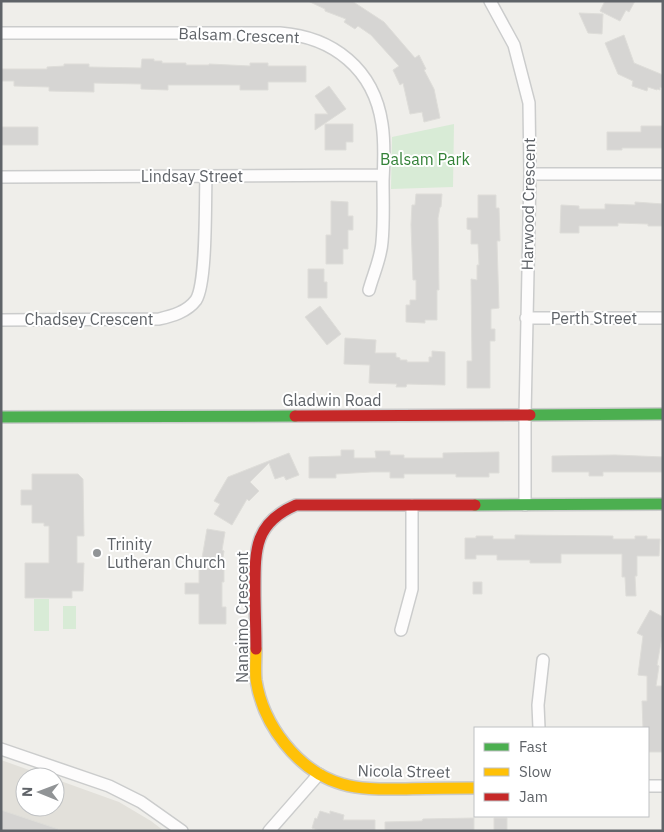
<svg xmlns="http://www.w3.org/2000/svg" width="664" height="832" font-family="'IBM Plex Sans',sans-serif">
	<style>
		.education { fill: #e2e0da }
		.green { fill: #d8ebd6 }
		.building { fill: #d6d5d3; stroke: #deddd9 }
		.lines { fill: none; stroke-linecap: round; stroke-linejoin: round }
		.street-casing { stroke: #cbcccc; stroke-width: 14 }
		.fast-casing { stroke: #cacacb; stroke-width: 14 }
		.slow-casing { stroke: #cacacb; stroke-width: 14 }
		.jam-casing { stroke: #cacacb; stroke-width: 14 }
		.street { stroke: #fdfcfc; stroke-width: 11 }
		.fast { stroke: #4caf50; stroke-width: 11 }
		.slow { stroke: #ffc107; stroke-width: 11 }
		.jam { stroke: #c62828; stroke-width: 11 }
		.poi-dot { fill: #919496; stroke: #fff; stroke-width: 2 }
		.labels { text-anchor: middle; stroke-width: 4; stroke-linejoin: round; paint-order: stroke }
		.street-label { font-size: 16px; fill: #5f6368; stroke: #fff }
		.park-label { font-size: 16px; fill: #348238; stroke: #fff }
		.poi-label { font-size: 16px; fill: #5f6368; stroke: #fff; text-anchor: start }
	</style>
	<rect width="100%" height="100%" fill="#efeeea"/>
	<path class="education" d="M1 760 49 777H25V807H55V779L119 802 151 821 164 831H1Z"/>
	<path class="green" d="M454 124 453 187 391 189 392 137Z
		M34 599H49V631H34Z
		M63 606H76V629H63Z"/>
	<path class="building" d="M308 1H352L384 22 415 58 419 55 426 69 424 70 434 89 440 118 424 122 422 112 410 114 403 83 400 85 393 70 399 66 371 35 358 26 355 29 344 22 346 19 325 11V9Z
		M605 1H635L629 12 626 10 620 21 600 11Z
		M579 13 603 14 602 34 588 33Z
		M624 35 634 63 663 75V88L660 87V90L657 89V90L648 87 647 91 632 86 633 81 618 74 605 43Z
		M142 59H154V61H162V63H186V65H209V64L250 66V63H268V66H306V82H268V90H240V85H168V90L141 89V84L94 83V92L49 91V87L14 86V81H1V69H47V67L64 66V64H89V67L141 68Z
		M329 86 346 109 315 130V114H328L315 96Z
		M325 124H353V142H346V150H325Z
		M641 126H663V148H622V150H607V132H641Z
		M1 127H38V145H1Z
		M416 194H442L441 207H440L438 218 439 290H437V320H425V323L406 322V305H410V300H416V280H413L411 225 412 205H415Z
		M478 195H496V208H499L500 241H497L499 308 491 309V329H495V341H490V388H467V361H472L471 279 477 280V265H479L478 244H471V230L467 229V218H478Z
		M331 201 348 202V216H353V230H348V249H343V264H326V235H331Z
		M635 202 663 204V226H648V224L618 223V226H579V233H560L561 205 579 206V209H605V204L635 205Z
		M308 269H324V282H327V298H308Z
		M320 306 341 334 327 345 305 317Z
		M345 338 376 340 375 353H396V357L400 358V360H407V362H429V357H432V351L445 352V385L407 384 406 387H396L397 384 369 383 370 365 344 364Z
		M341 450H354V458H376L375 451H390V455H404V458H443V453L499 452V473H489V477H456V474H404V478H390V472H371L336 474V478H309V457L341 456Z
		M289 453 299 475 286 480 284 476 275 479 269 463 250 482 259 491 249 501 247 499 232 525 214 514 220 504 214 501 228 477Z
		M615 455 663 457V472H603V476H589V472H552V456Z
		M32 474H78L83 479 84 536H77V563H84L83 591H72V598H25V563H49V526H44V523H32V505H21V490H32Z
		M207 529 225 532 222 550 224 551 222 564H224V582H222V607H226V624H199V594H185V583H199V564H201Z
		M515 535 613 536V539H635V536H647V539H660L659 556H637V576H635L636 596H626L625 577H622V554H561V563H530V560H497V555H476V559H465V538H476V536H493V539H515Z
		M473 582H482V594H473Z
		M650 610 663 617V638L662 637 657 665 659 666 656 686H663V752H648V728H643L642 701H647V676L638 675 643 636 637 633Z
		M1 810 58 829V831H1Z
		M320 811 330 814V811L344 815 343 820H375V831H320L312 828 315 818 317 819Z
		M474 818V831H385V822L422 821 423 819Z
		M494 818H507V831H494Z"/>
	<g class="lines">
		<g class="street-casing">
			<path id="street" d="M490 1 514 45 529 103 530 174 525 416V505
				M1 33H280C333 37 374 69 382 124 385 143 384 162 383 181 383 201 384 222 382 242 381 258 373 275 369 290
				M530 174H663
				M1 177 383 175
				M526 318H663
				M1 320 159 319C172 316 187 312 196 300 207 283 205 201 206 177
				M401 630 412 589V505
				M539 728 538 705 543 660
				M1 749 109 786 141 802 182 831
				M648 786H663
				M269 831 319 774"/>
		</g>
		<g class="fast-casing">
			<path id="fast" d="M530 415 663 414
				M1 417 295 416
				M475 505 663 504"/>
		</g>
		<g class="slow-casing">
			<path id="slow" d="M256 649C256 659 255 670 256 680 263 724 297 771 342 784 362 790 385 789 406 789 429 788 452 788 475 788"/>
		</g>
		<g class="jam-casing">
			<path id="jam" d="M295 416 530 415
				M256 649C256 630 255 610 255 591 255 550 254 523 296 505H475"/>
		</g>
		<use href="#street" class="street"/>
		<use href="#fast" class="fast"/>
		<use href="#slow" class="slow"/>
		<use href="#jam" class="jam"/>
	</g>
	<circle class="poi-dot" cx="97" cy="553" r="5"/>
	<g class="labels">
		<g class="street-label">
			<text transform="translate(239 35) rotate(2)" y="6">Balsam Crescent</text>
			<text x="192" y="182">Lindsay Street</text>
			<text transform="translate(528 204) rotate(-89)" y="6">Harwood Crescent</text>
			<text x="594" y="324">Perth Street</text>
			<text x="89" y="325">Chadsey Crescent</text>
			<text x="332" y="406">Gladwin Road</text>
			<text transform="translate(242 617) rotate(-90)" y="6">Nanaimo Crescent</text>
			<text transform="translate(404 771) rotate(1)" y="6">Nicola Street</text>
		</g>
		<g class="park-label">
			<text x="425" y="165">Balsam Park</text>
		</g>
		<g class="poi-label">
			<text x="107" y="550">Trinity<tspan x="107" dy="18">Lutheran Church</tspan></text>
		</g>
	</g>
	<rect width="664" height="832" fill="none" stroke="#5f6368" stroke-width="5"/>
	<rect x="474" y="727" width="175" height="90" fill="#ffffff" stroke="#bfc1c3"/>
	<rect x="484" y="743" width="25" height="8" fill="#4caf50" stroke="#bfc1c3"/>
	<text x="519" y="752" font-size="15" fill="#5f6368">Fast</text>
	<rect x="484" y="768" width="25" height="8" fill="#ffc107" stroke="#bfc1c3"/>
	<text x="519" y="777" font-size="15" fill="#5f6368">Slow</text>
	<rect x="484" y="793" width="25" height="8" fill="#c62828" stroke="#bfc1c3"/>
	<text x="519" y="802" font-size="15" fill="#5f6368">Jam</text>
	<g transform="translate(40 792) rotate(271)"><circle r="24" fill="#ffffff" stroke="#bfc1c3"/>
	<path d="M0-4L9 19L0 12L-9 19Z" fill="#919496"/>
	<text y="-8" font-size="14" font-weight="bold" text-anchor="middle" fill="#5f6368">N</text>
	</g>
</svg>
